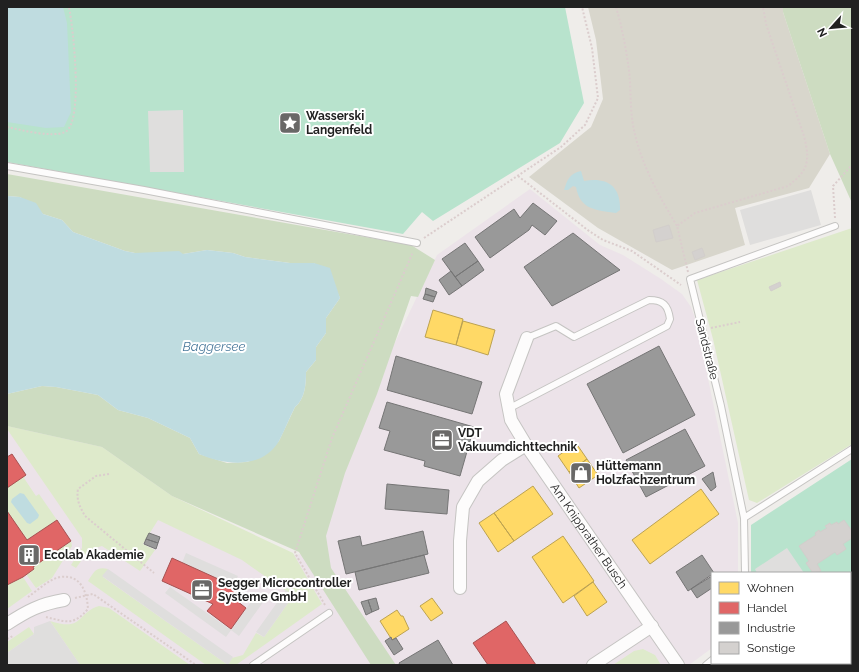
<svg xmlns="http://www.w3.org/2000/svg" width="859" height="672" font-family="Raleway,sans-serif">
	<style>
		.industrial { fill: #ece3e9 }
		.construction { fill: #d8d6cc }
		.grass { fill: #deeacb }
		.forest { fill: #cddcc1 }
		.pitch { fill: #b8e3cd }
		.parking { fill: #dfdedd }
		.water { fill: #bfdce0 }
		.homes { fill: #ffd966; stroke: #bca251 }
		.shops { fill: #e06666; stroke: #a75151 }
		.industry { fill: #999; stroke: #757575 }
		.building { fill: #d4d1cf; stroke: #d2cecb }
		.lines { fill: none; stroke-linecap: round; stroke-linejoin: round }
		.service-casing { stroke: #c5c4c2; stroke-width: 8 }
		.minor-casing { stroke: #c5c4c2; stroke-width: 14 }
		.path { stroke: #dbcdcd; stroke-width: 2; stroke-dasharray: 2 2; stroke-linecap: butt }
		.service { stroke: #fdfcfc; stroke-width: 6 }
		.minor { stroke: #fdfcfc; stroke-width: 12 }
		.labels { text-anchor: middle; stroke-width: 4; stroke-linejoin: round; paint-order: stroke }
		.poi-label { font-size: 12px; font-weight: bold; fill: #212121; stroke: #fff; text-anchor: start }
		.street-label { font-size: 12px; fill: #212121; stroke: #fff }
		.water-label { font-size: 13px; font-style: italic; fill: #4b7a9c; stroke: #fff }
	</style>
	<rect width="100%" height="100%" fill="#efedea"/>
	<path class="industrial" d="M530 189 600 245 623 255 661 279 682 294 691 307 696 321 738 523V573H712V648L689 665H7V426L102 447 172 496 291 555 317 553 366 403 437 255Z"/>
	<path class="construction" d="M588 7H783V12L830 154 809 188 735 208 745 245 672 270 598 228 529 177 591 127 603 99 596 40Z"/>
	<path class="grass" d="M852 228V444L757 503 749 500 713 339 697 280Z
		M7 426 102 447 172 496 293 553 322 604 236 665H206L88 581C94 572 96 566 108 569L103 577 228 665 232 658 243 655 256 633 264 637 293 596 242 560 158 520 143 544 155 550 140 571 102 546 89 550 76 568 71 565 82 548V538L7 429Z
		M26 475 24 478 36 496 39 494 57 520 27 540 7 511V488Z
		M71 541 72 546 52 578 36 588 26 574 34 569 33 567Z
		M23 577 32 591 7 609V585Z
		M99 606 109 608 190 665H80L50 621C84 632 76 613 99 606Z
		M29 627 34 634 7 653V642Z
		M643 649 655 655 661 665H613L634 651Z"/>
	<path class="forest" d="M783 7H852V203L830 154 783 12Z
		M7 174 411 245 435 260 418 297 411 296 377 394 345 473 326 536 331 568 396 665H371L299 552 172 496 102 447 7 426V394L42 386 56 387 98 395 118 410 148 418 190 438 199 454 227 463 247 462 263 456 279 441 295 407C305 399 306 384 306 372L316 360V347L326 333V318L340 298 334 285 314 263H290L245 257 233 253 207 250 183 254 135 253 125 251 73 232 62 220 43 214 20 197 7 196Z"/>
	<path class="pitch" d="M7 7H565L584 103 560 143 433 221 422 212 403 234 7 162Z
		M852 459V654L850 655V573H751V525Z
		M732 663H839L836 665H732Z"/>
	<path class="parking" d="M183 110 184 172H150L148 111Z
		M811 190 821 225 750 245 740 210Z
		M787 548 804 573H757L755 569Z
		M186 553 238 576 233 586 182 563Z
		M108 569 233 657 228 665 102 576Z
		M170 587 231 630 258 592 266 598 239 636 231 630 226 637 165 593Z
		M286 590 293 596 264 637 256 632Z
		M50 621 80 665H7V653L34 634V627Z"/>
	<path class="water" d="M7 7H63L67 23 71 112 64 127 46 128 7 122Z
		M581 171 584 181C606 177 621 185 620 210L616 213C596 210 580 210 576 187L573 186 568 190H564C567 180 570 173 581 171Z
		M7 196 20 197 36 203 43 214 62 220 73 232 125 251 135 253 179 251 183 254 207 250 233 253 245 257 290 263H314L330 268 340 298 326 318V333L316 347V360L306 372C306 384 305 399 295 407 289 418 285 430 279 441 262 470 225 465 199 454L190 438 148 418 118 410 98 395 56 387 42 386 7 394Z
		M20 493 24 494 39 515 38 518 30 524 27 523 11 502 12 499Z"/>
	<path class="homes" d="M433 310 463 319 456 345 425 337Z
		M463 321 495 330 488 355 456 345Z
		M576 443 587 459 569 472 558 456Z
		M587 459 598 475 579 488 569 472Z
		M533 486 553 514 514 541 494 513Z
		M701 489 719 514 650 564 632 540Z
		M494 513 514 541 498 552 479 523Z
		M563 536 594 581 563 603 532 557Z
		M593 582 607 602 587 616 574 596Z
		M432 598 443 613 431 621 420 606Z
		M397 610 401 616H403L409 629 392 640 380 621Z"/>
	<path class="shops" d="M12 454 26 475 7 488V457Z
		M7 511 27 540 57 520 71 541 33 567 34 569 23 577 7 585Z
		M172 558 238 588 233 598 246 608 231 629 207 611 213 604 162 581Z
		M506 621 536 665H488L473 643Z"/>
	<path class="industry" d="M533 203 557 221 545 235 532 225 529 230 490 258 475 237 514 209 520 218Z
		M573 233 620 270 552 306 524 267Z
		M465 243 478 261 455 277 442 259Z
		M478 261 484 270 462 286 455 277Z
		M451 271 462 286 449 295 439 280Z
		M426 288 437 292 435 297 425 294Z
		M425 294 435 297 433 302 423 299Z
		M659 346 695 415 623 453 587 384Z
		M396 356 482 382 472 414 387 390Z
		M387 402 474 427 460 476 424 466 425 461 384 450 390 431 379 428Z
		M685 429 705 466 646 497 626 460Z
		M713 472 716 487 711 491 702 479Z
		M387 484 449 490 447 514 385 509Z
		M423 531 428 554 346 574 338 541 360 536 362 546Z
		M149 533 160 537 158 543 146 539Z
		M146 539 158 543 156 549 144 544Z
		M424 555 429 573 359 590 355 572Z
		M702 555 714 573 688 591 676 572Z
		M712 576V588L697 598 691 589Z
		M376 598 379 609 372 612 368 600Z
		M368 600 372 612 366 615 361 602Z
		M391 637 392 640 396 638 403 649 394 655 385 641Z
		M438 640 453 665H400L399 663Z"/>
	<path class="building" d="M669 225 673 238 656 242 653 230Z
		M702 248 705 256 695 260 692 252Z
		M780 282 781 286 771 291 769 287Z
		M844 520 852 531V538L843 544 846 549 837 555 835 552 817 564 821 571 813 573 806 563 809 561 799 546 816 535 815 533 819 530 820 532 827 528 825 526 830 523 831 525 837 522 838 524Z"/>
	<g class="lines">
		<g class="service-casing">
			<path id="service" d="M7 166 144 190 417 243
				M508 409 667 326 670 319C668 305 663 300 649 300L574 337 556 326 527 338
				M744 518 852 449
				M745 573 744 518 721 406 690 279 835 226
				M253 665 329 613
				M706 665 712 660"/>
		</g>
		<g class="minor-casing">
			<g id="minor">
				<path id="s1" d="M527 338 506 394 511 420 526 445 678 665"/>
				<path d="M460 588V541L463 507 478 481 502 460 526 445"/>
				<path d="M7 624C27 611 40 604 64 600"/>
				<path d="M593 665 652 626"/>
			</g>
		</g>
		<path class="path" d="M616 7C622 27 626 49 629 70 631 88 630 107 633 125 640 163 658 194 677 226
			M7 127C21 130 52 138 65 132 84 123 73 27 69 7
			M518 176 589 231 603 240 632 251 681 285
			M835 218 833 186 852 165
			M424 238 561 147 585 125 598 98 592 48 582 7
			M688 272 677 226 695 213 788 186C809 170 810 161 804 136L766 24 763 7
			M711 328 740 322
			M109 474 96 476 78 489C76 500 80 507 85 516L154 573
			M28 597C37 591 49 579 60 577 81 574 87 592 88 609 73 626 67 622 46 617
			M75 598 93 594 196 665
			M325 605 295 553 332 438 413 252
			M7 639 13 636
			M850 662 852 660
			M845 665 848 663"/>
		<use href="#service" class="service"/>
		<use href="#minor" class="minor"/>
	</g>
	<defs>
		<g id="sight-square" transform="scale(1.15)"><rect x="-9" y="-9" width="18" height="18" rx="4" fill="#696867" stroke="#fff"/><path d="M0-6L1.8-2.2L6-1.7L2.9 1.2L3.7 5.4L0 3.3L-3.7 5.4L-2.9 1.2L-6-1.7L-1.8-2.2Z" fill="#fff"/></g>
		<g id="office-square" transform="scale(1.15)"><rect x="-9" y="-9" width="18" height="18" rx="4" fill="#696867" stroke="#fff"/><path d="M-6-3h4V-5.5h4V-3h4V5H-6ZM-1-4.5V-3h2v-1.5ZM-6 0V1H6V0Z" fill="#fff"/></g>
		<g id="shop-square" transform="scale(1.15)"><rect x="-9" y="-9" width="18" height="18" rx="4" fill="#696867" stroke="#fff"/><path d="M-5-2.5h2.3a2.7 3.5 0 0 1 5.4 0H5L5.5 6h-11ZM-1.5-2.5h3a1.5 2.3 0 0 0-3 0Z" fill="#fff"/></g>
		<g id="building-square" transform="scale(1.15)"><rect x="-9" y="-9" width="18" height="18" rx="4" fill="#696867" stroke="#fff"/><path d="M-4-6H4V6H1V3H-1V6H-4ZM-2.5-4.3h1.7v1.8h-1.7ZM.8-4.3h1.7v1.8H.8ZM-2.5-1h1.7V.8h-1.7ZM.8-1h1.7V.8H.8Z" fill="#fff"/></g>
	</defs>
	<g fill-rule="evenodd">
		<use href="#sight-square" x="290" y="123"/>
		<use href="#office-square" x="442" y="440"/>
		<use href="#shop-square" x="581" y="473"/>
		<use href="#building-square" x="29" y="555"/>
		<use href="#office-square" x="202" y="590"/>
	</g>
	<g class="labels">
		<g class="poi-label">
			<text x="306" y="120">Wasserski<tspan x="306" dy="14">Langenfeld</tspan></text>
			<text x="458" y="437">VDT<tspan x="458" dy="14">Vakuumdichttechnik</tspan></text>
			<text x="596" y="470">Hüttemann<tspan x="596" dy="14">Holzfachzentrum</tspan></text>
			<text x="44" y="559">Ecolab Akademie</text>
			<text x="218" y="587">Segger Microcontroller<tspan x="218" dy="14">Systeme GmbH</tspan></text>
		</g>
		<g class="street-label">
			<text transform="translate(707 349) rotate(76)" y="4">Sandstraße</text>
			<text dy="4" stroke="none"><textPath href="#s1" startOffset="226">Am Knipprather Busch</textPath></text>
		</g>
		<g class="water-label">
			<text x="214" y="351">Baggersee</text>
		</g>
	</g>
	<rect width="859" height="672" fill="none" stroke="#212121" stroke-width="16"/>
	<rect x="711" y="572" width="140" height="92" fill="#ffffff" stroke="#a6a6a6"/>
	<rect x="719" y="582" width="20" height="12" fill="#ffd966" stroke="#a6a6a6"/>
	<text x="747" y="592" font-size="12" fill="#212121">Wohnen</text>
	<rect x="719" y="602" width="20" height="12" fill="#e06666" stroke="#a6a6a6"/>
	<text x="747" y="612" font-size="12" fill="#212121">Handel</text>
	<rect x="719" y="622" width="20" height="12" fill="#999999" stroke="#a6a6a6"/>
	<text x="747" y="632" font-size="12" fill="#212121">Industrie</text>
	<rect x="719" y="642" width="20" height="12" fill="#d4d1cf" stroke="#a6a6a6"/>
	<text x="747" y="652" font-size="12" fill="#212121">Sonstige</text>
	<g transform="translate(831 28) rotate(243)" stroke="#ffffff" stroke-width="3" paint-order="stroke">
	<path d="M0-3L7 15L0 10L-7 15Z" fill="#212121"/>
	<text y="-6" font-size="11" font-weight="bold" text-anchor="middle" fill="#212121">N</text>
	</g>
</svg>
